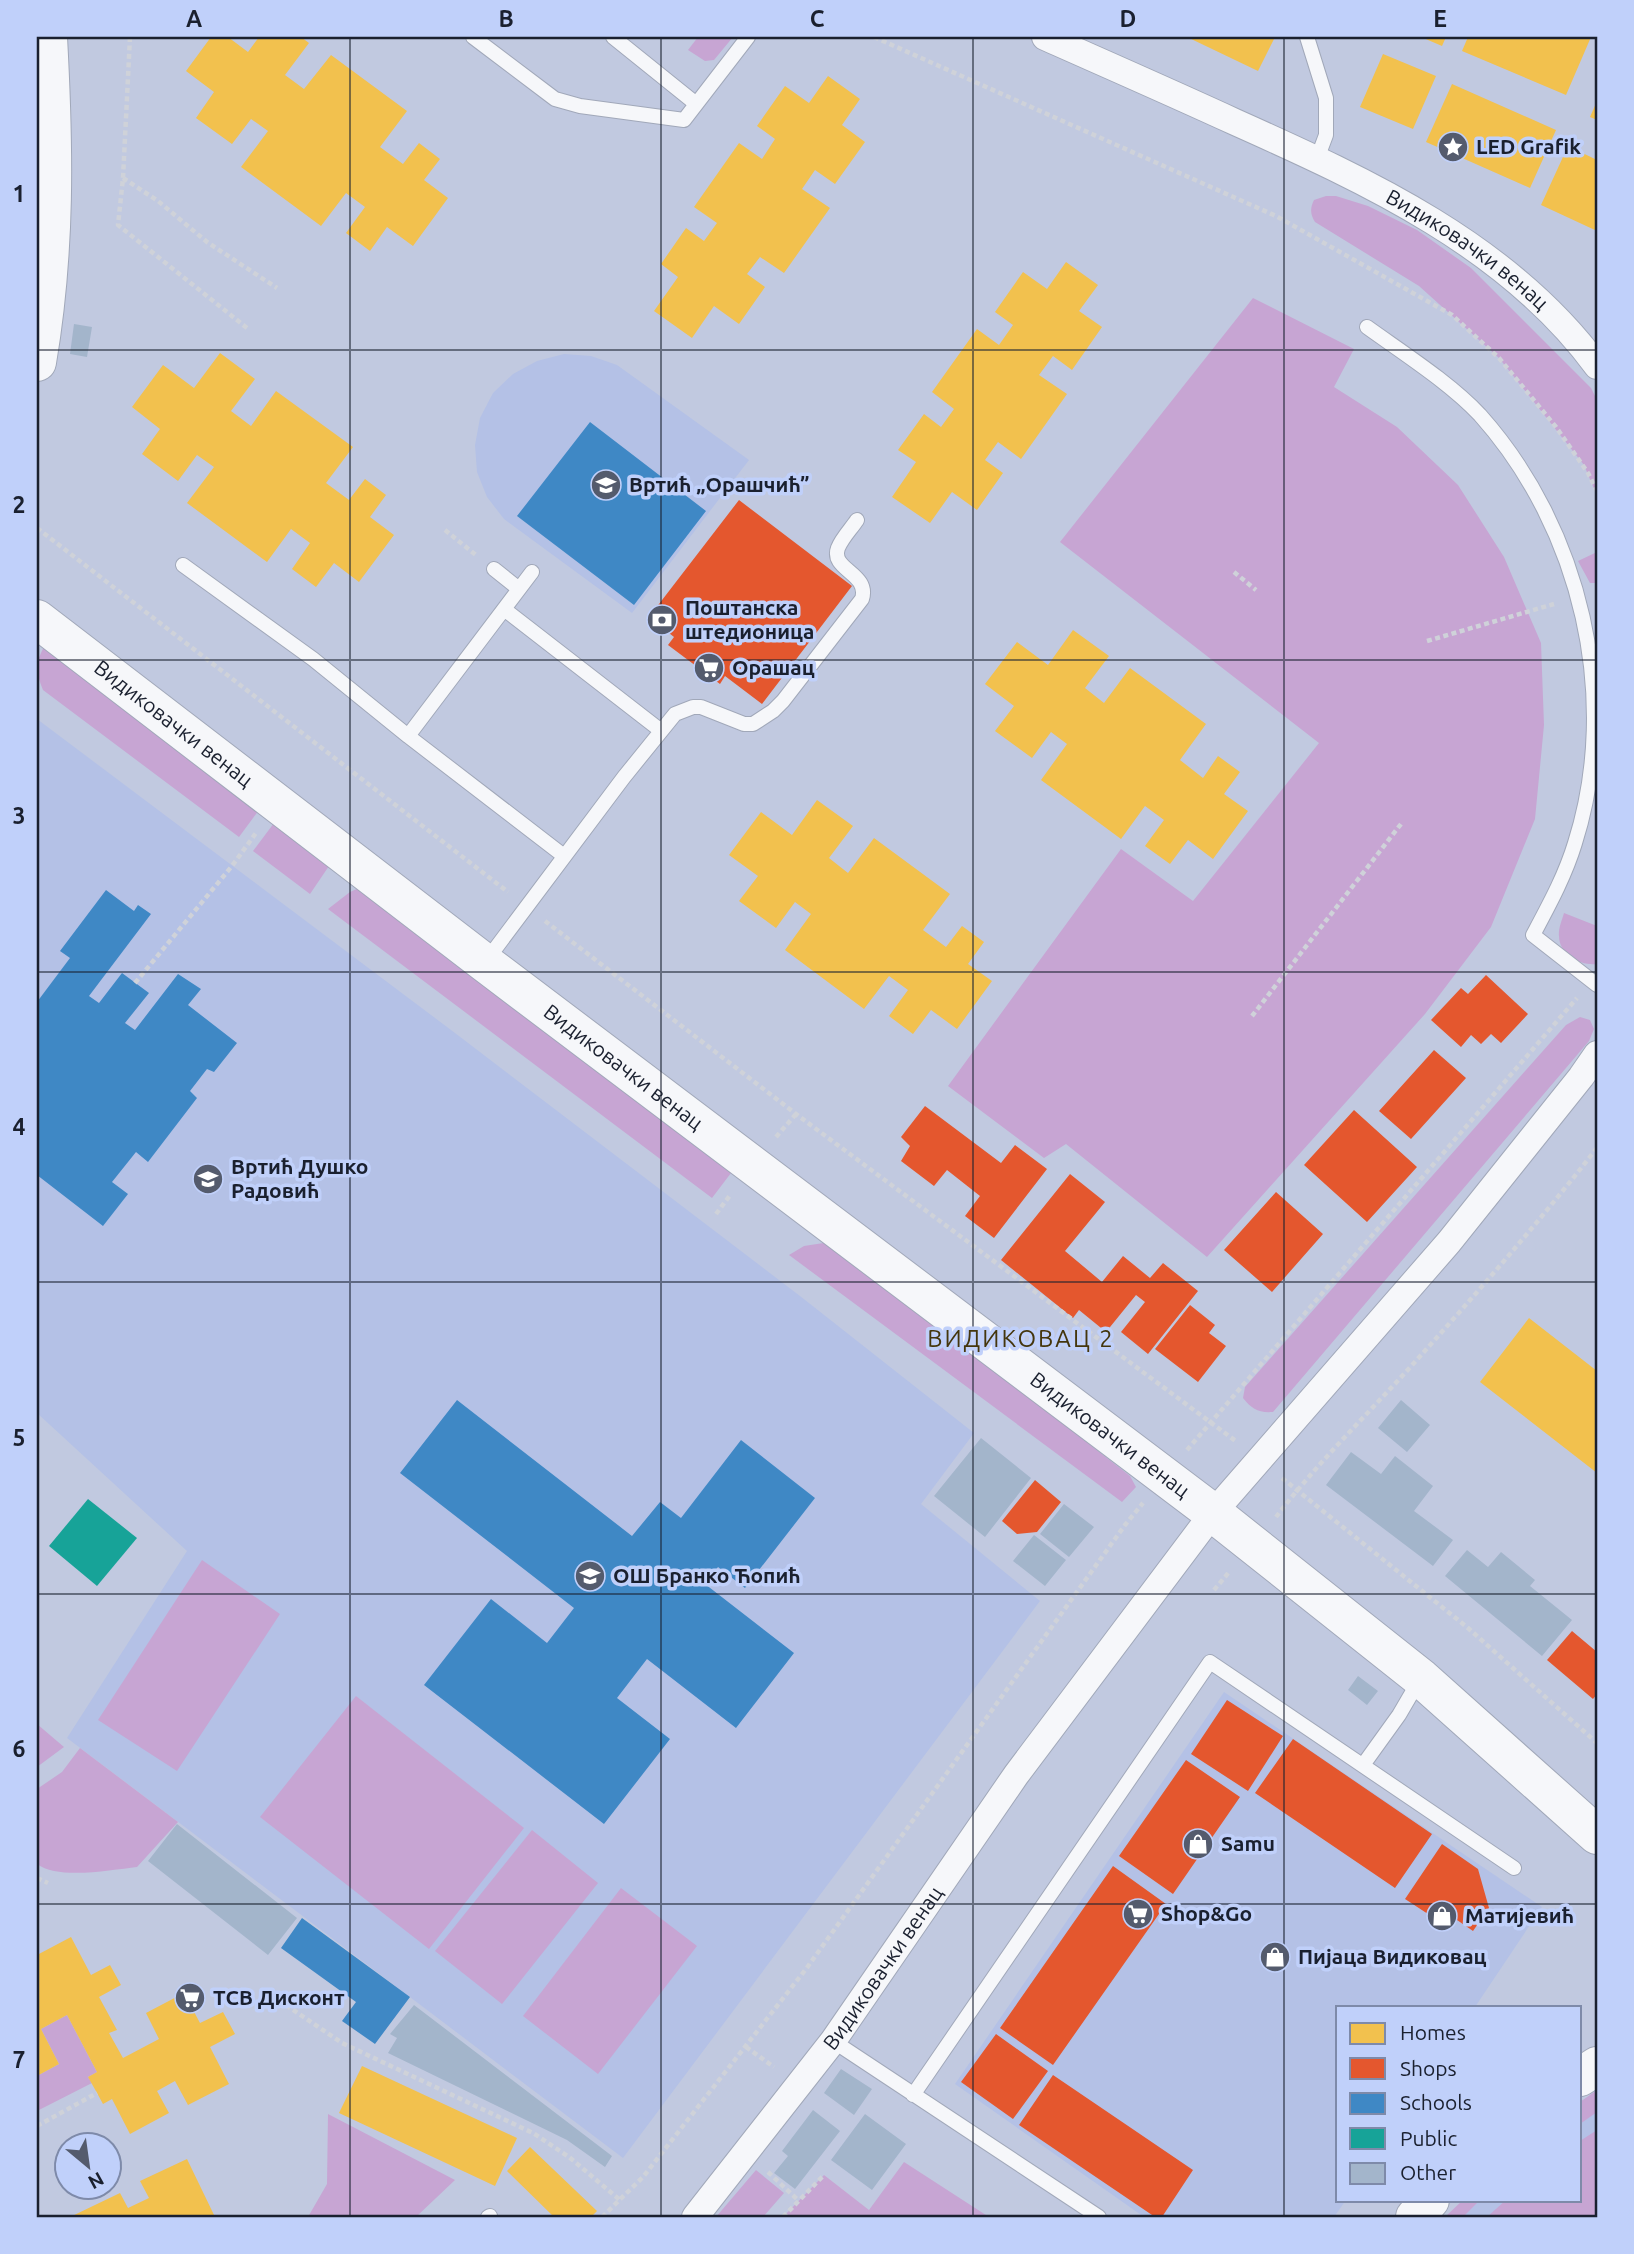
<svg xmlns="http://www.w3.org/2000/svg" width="1634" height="2254" font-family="Ubuntu,sans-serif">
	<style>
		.built { fill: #b4c1e6 }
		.green { fill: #c7a5d3 }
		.homes { fill: #f2c14e }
		.shops { fill: #e4572e }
		.schools { fill: #3f88c5 }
		.public { fill: #17a398 }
		.building { fill: #a3b5cb }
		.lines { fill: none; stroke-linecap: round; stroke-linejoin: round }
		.lane-casing { stroke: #a1a8b9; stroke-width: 16 }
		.street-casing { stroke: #a1a8b9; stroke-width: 28 }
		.secondary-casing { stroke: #a1a8b9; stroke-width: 40 }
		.path { stroke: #cfd2d9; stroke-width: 4.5; stroke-dasharray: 5 3.5; stroke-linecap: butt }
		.lane { stroke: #f6f7fa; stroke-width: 14 }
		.street { stroke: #f6f7fa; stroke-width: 26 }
		.secondary { stroke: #f6f7fa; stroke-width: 38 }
		.grid { fill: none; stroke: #1a202f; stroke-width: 2; stroke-opacity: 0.55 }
		.labels { text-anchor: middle; stroke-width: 7; stroke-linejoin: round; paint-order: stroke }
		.poi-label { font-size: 21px; font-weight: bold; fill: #1a202f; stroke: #c0d0fa; text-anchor: start }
		.street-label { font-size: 21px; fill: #1a202f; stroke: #c0d0fa }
		.quarter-label { font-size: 24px; letter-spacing: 2px; fill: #44360d; stroke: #c0d0fa }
		.neatline { fill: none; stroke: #1a202f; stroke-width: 2.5 }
		.grid-label { font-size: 23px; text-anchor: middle; font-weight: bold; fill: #1a202f }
	</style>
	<rect width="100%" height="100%" fill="#c1c9e0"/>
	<path class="built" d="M564 354 591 356 617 365 749 460 632 613 504 519 487 497 477 472 475 445 480 418 493 393 513 374 537 361Z
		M37 719 455 1033 800 1296 974 1433 921 1504 1040 1601 623 2158 67 1738 187 1551 37 1413Z
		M1224 1692 1542 1907 1475 2007H1338V2200H1346L1334 2217H1144L955 2084Z
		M1597 2099V2173L1580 2184V2110Z
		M1464 2200H1554L1529 2217H1448Z"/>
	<path class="green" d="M698 37H733L714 60 705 61 688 50Z
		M1326 196H1336L1368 206 1417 230 1471 268 1591 388 1597 400V496L1584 465 1499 358 1419 286 1315 222C1310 214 1310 208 1314 200Z
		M1253 298 1354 349 1334 387 1397 427 1458 485 1504 557 1541 643 1544 725 1535 819 1491 927 1425 1014 1207 1257 1066 1144 1044 1158 948 1086 1121 849 1193 901 1319 743 1060 542Z
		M1597 552V583H1590L1578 561Z
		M44 647 259 810 239 837 43 690C36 673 35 663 44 647Z
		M274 823 329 866 310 894 253 851Z
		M359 888 731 1173 712 1198 328 909 350 892Z
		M1564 913 1597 926V964C1581 966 1559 955 1559 936 1558 929 1562 920 1564 913Z
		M1580 1017 1590 1020 1594 1029 1589 1041 1273 1412C1258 1413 1252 1409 1243 1398L1245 1387 1566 1025Z
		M830 1242 1130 1476 1136 1487 1122 1502 789 1255 804 1246Z
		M202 1560 280 1614 177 1771 98 1720Z
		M356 1696 524 1828 429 1949 260 1817Z
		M37 1724 64 1747 37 1767Z
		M80 1748 178 1822 137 1867C111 1870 58 1880 37 1864V1789L62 1772Z
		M532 1830 598 1883 502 2004 435 1951Z
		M621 1888 697 1946 598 2074 523 2016Z
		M67 2015 97 2072 88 2077 92 2083 37 2111V2076L59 2064 41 2029Z
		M1597 2090V2112L1580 2124V2102Z
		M328 2114 455 2180 416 2217H308L327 2184Z
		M1597 2130V2217H1487L1506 2200H1580V2141Z
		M904 2162 989 2217H783L824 2175 869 2210Z
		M756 2170 784 2193 763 2217H716Z
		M1463 2200H1480L1463 2217H1445Z"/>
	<path class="homes" d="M211 37H228L248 52 259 37H301L309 43 285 75 304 89 331 55 407 111 380 147 403 164 419 143 440 159 424 180 448 198 413 246 387 227 370 251 346 233 365 207 346 193 321 226 241 167 268 131 251 119 232 144 196 118 214 92 186 71Z
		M1187 37H1275L1258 71Z
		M1421 37H1446L1442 46Z
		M1468 37H1591L1566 95 1462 51Z
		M1383 54 1436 76 1413 129 1360 107Z
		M828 76 860 99 842 125 865 142 835 184 815 170 802 189 830 208 784 273 760 257 747 274 765 287 739 324 714 306 692 338 654 311 678 277 661 264 686 228 704 241 717 223 694 207 739 143 762 159 775 139 757 126 785 86 809 103Z
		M1452 84 1556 130 1530 188 1426 142Z
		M1597 101V120L1590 117Z
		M1568 146 1597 160V231L1541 205Z
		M1066 262 1098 285 1079 311 1102 327 1072 370 1053 356 1039 375 1067 394 1021 459 998 442 985 460 1003 473 977 510 952 492 930 523 892 497 916 462 898 450 924 414 941 427 954 409 932 392 977 329 999 345 1013 325 995 312 1023 272 1047 289Z
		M220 353 255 379 231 411 251 426 276 391 353 447 326 483 349 500 365 479 386 495 370 517 394 535 359 582 334 563 316 587 292 569 310 543 291 529 267 562 187 503 214 467 197 455 178 481 142 454 160 429 132 407 163 365 194 388Z
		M1073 630 1109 656 1085 688 1104 703 1130 668 1206 724 1180 760 1203 778 1218 756 1240 772 1224 794 1248 811 1213 859 1188 840 1170 864 1145 846 1164 820 1145 806 1121 839 1041 780 1067 744 1051 732 1032 758 995 731 1014 706 985 684 1017 642 1048 665Z
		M817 800 853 826 829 858 848 873 874 838 950 894 923 930 946 947 962 926 984 942 968 964 992 981 957 1029 931 1010 913 1034 889 1016 908 990 889 976 864 1009 785 950 811 914 795 902 776 928 739 901 758 876 729 855 761 812 792 835Z
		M1529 1318 1597 1371V1473L1480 1382Z
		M71 1937 91 1975 110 1965 121 1985 99 1997 117 2030 109 2033 123 2058 159 2039 146 2013 184 1993 200 2023 223 2012 235 2034 210 2047 229 2084 188 2105 175 2081 157 2091 169 2113 130 2134 112 2099 103 2104 97 2093 88 2077 97 2072 67 2015 41 2029 59 2064 37 2076V1955Z
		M362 2066 517 2138 495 2186 339 2113Z
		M530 2147 597 2211 591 2217H554L507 2171Z
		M187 2159 215 2217H70L120 2193 128 2208 149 2198 140 2181Z"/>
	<path class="shops" d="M739 500 852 586 762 704 725 676 720 684 668 645 674 637 649 617Z
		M1486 975 1528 1014 1501 1043 1491 1034 1481 1044 1471 1035 1461 1047 1431 1020 1461 988 1468 994Z
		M1434 1050 1466 1078 1411 1139 1379 1111Z
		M925 1106 1001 1163 1015 1145 1047 1169 994 1238 965 1216 980 1196 947 1170 934 1186 901 1161 910 1146 901 1137Z
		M1354 1110 1417 1167 1367 1222 1304 1165Z
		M1070 1174 1105 1202 1065 1251 1102 1282 1123 1256 1150 1278 1163 1263 1198 1291 1148 1354 1121 1332 1145 1302 1136 1295 1106 1332 1079 1310 1073 1318 1001 1260Z
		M1276 1192 1323 1234 1272 1292 1224 1250Z
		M1190 1305 1215 1325 1209 1333 1226 1346 1198 1382 1155 1349Z
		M1035 1480 1061 1502 1037 1532 1017 1534 1002 1521Z
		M1572 1631 1597 1652V1694L1593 1699 1547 1660Z
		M1227 1700 1283 1736 1248 1791 1191 1754Z
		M1293 1739 1432 1834 1395 1888 1255 1793Z
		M1186 1760 1240 1797 1173 1894 1119 1856Z
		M1442 1844 1478 1869 1489 1908 1473 1931 1457 1920 1451 1929 1405 1899Z
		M1113 1866 1166 1904 1053 2065 1000 2028Z
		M996 2034 1048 2071 1013 2119 961 2082Z
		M1053 2075 1193 2170 1162 2217H1155L1019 2125Z"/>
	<path class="schools" d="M590 422 706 511 634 605 517 516Z
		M106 890 134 911 138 905 151 914 89 996 99 1003 122 973 149 993 125 1023 135 1030 178 974 201 989 188 1005 237 1043 214 1072 207 1069 190 1091 197 1098 148 1162 136 1152 112 1182 128 1194 103 1226 37 1175V1002L70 958 60 951Z
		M457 1400 632 1536 660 1502 681 1518 741 1440 815 1498 745 1588 718 1567 705 1584 794 1653 736 1728 647 1659 617 1698 670 1739 604 1824 424 1685 491 1599 547 1643 574 1608 400 1473Z
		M302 1918 410 1997 375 2044 342 2021 356 2002 281 1948Z"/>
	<path class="public" d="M88 1499 137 1538 97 1586 49 1546Z"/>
	<path class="building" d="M74 324 92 327 87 357 70 354Z
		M1401 1400 1430 1425 1407 1452 1378 1428Z
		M981 1438 1031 1478 985 1537 934 1496Z
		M1351 1452 1381 1474 1395 1456 1433 1486 1414 1511 1453 1540 1433 1566 1326 1485Z
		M1064 1504 1094 1527 1069 1557 1040 1534Z
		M1034 1535 1066 1560 1045 1586 1013 1561Z
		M1467 1550 1488 1567 1501 1552 1535 1580 1530 1586 1572 1620 1542 1656 1445 1576Z
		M1358 1676 1378 1691 1367 1705 1348 1690Z
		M177 1824 297 1918 268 1955 148 1861Z
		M414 2005 612 2156 605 2167 567 2140 388 2053 397 2038 390 2034Z
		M841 2069 872 2089 854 2115 824 2093Z
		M813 2110 840 2131 795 2189 774 2173 788 2156 782 2151Z
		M865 2114 906 2144 872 2190 831 2160Z"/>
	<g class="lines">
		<g class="lane-casing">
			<path id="lane" d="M473 37 555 99 580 106 684 120 748 37
				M613 37 695 103
				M1307 37 1326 98V135L1317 159
				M1367 327C1403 353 1450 383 1480 415 1581 528 1621 698 1575 843 1565 876 1549 905 1533 935L1597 985
				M183 565 313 659 408 736 564 856
				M494 569 519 589
				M504 609 660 730
				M408 736 532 572
				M486 961 624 777 675 714 693 707H701L744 724H753L773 711 783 701 862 599C870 573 830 570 838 548 842 538 851 529 857 520
				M1363 1765 1399 1715 1420 1679
				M833 2041 1099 2217
				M913 2095 1210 1662 1514 1868
				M488 2217 490 2216"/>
		</g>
		<g class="street-casing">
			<g id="street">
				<path id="s1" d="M1045 37C1108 65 1172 93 1235 122 1367 181 1509 246 1597 366"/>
				<path id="s2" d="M695 2217 833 2041 1016 1775 1213 1513 1449 1242 1581 1077 1597 1054"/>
			</g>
		</g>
		<g class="secondary-casing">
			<g id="secondary">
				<path d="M37 362C56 251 54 148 48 37"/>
				<path id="s3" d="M37 619 485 963 1213 1513 1421 1678 1597 1835"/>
				<path d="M1580 2077 1597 2066"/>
				<path d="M1415 2217 1430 2200"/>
			</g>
		</g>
		<path class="path" d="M130 37 123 178 118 225 247 328
			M874 37 1276 216 1452 315 1499 358 1556 427 1588 473 1597 491
			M123 178 158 201 207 242 277 288
			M37 528 508 892
			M445 530 477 556
			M1234 572 1256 590
			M1427 641 1554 604
			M545 921 800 1117 1237 1442
			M135 983 232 866 256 833
			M1252 1016 1401 824
			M776 1137 796 1114
			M716 1214 731 1194
			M1187 1450 1577 998
			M1282 1478 1468 1628 1597 1743
			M1276 1517C1318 1462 1368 1414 1414 1363 1477 1293 1539 1222 1597 1148
			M1214 1590 1230 1571
			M37 1878 48 1883
			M286 2005 342 2043 533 2133 569 2157 620 2200
			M746 2047 774 2067
			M37 2126 97 2093
			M768 2172 799 2201
			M602 2217 643 2177 806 1969 1125 1525 1143 1503
			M783 2217 824 2175"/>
		<use href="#lane" class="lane"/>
		<use href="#street" class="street"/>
		<use href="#secondary" class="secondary"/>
	</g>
	<path class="grid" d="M350 37V2217M661 37V2217M973 37V2217M1284 37V2217M37 350H1597M37 660H1597M37 972H1597M37 1282H1597M37 1594H1597M37 1904H1597"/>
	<defs>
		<g id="sight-disc" transform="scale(1.575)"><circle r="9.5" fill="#545b6d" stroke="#c0d0fa"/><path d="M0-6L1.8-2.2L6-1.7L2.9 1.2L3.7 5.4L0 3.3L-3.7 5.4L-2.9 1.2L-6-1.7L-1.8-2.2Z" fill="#fff"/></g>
		<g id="school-disc" transform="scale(1.575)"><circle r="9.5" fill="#545b6d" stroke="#c0d0fa"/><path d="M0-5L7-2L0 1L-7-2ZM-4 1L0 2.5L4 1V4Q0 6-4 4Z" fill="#fff"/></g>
		<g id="bank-disc" transform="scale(1.575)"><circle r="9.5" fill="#545b6d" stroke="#c0d0fa"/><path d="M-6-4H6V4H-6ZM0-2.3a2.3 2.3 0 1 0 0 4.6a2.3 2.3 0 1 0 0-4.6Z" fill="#fff"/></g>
		<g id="supermarket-disc" transform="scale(1.575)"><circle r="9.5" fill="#545b6d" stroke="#c0d0fa"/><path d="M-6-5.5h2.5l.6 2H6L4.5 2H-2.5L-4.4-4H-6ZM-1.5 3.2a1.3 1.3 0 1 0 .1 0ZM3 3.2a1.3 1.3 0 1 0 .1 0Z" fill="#fff"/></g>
		<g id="shop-disc" transform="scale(1.575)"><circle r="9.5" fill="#545b6d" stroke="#c0d0fa"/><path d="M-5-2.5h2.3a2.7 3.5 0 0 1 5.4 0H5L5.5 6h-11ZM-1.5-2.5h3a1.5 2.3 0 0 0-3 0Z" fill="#fff"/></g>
	</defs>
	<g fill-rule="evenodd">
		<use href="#sight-disc" x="1453" y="147"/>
		<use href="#school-disc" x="606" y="485"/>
		<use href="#bank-disc" x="662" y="620"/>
		<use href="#supermarket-disc" x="709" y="668"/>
		<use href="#school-disc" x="208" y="1179"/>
		<use href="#school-disc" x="590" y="1576"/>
		<use href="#shop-disc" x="1198" y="1844"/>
		<use href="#supermarket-disc" x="1138" y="1914"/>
		<use href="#shop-disc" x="1442" y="1916"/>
		<use href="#shop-disc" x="1275" y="1957"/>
		<use href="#supermarket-disc" x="190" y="1998"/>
	</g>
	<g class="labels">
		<g class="poi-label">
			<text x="1476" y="154">LED Grafik</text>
			<text x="629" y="492">Вртић „Орашчић”</text>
			<text x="685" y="615">Поштанска<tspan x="685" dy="24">штедионица</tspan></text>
			<text x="732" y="675">Орашац</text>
			<text x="231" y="1174">Вртић Душко<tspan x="231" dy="24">Радовић</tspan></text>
			<text x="613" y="1583">ОШ Бранко Ћопић</text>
			<text x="1221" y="1851">Samu</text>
			<text x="1161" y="1921">Shop&amp;Go</text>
			<text x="1465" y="1923">Матијевић</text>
			<text x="1298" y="1964">Пијаца Видиковац</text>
			<text x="213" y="2005">ТСВ Дисконт</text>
		</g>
		<g class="street-label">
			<text dy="7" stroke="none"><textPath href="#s1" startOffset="474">Видиковачки венац</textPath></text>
			<text dy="7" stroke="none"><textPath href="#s3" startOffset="172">Видиковачки венац</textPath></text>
			<text dy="7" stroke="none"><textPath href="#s3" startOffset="738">Видиковачки венац</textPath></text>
			<text dy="7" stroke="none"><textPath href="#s3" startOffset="1348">Видиковачки венац</textPath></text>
			<text dy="7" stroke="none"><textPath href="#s2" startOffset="312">Видиковачки венац</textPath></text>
		</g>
		<g class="quarter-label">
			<text x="1021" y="1347">ВИДИКОВАЦ 2</text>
		</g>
	</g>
	<rect width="1634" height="2254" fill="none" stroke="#c0d0fa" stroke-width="77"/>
	<rect x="1336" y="2006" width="245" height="196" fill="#c0d0fa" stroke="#7e8aa9" stroke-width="2"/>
	<rect x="1350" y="2023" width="35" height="21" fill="#f2c14e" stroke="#7e8aa9" stroke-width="2"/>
	<text x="1400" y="2040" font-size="21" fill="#1a202f">Homes</text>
	<rect x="1350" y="2058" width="35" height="21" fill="#e4572e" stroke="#7e8aa9" stroke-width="2"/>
	<text x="1400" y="2076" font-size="21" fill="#1a202f">Shops</text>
	<rect x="1350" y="2093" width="35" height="21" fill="#3f88c5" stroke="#7e8aa9" stroke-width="2"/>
	<text x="1400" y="2110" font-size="21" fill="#1a202f">Schools</text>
	<rect x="1350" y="2128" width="35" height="21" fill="#17a398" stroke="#7e8aa9" stroke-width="2"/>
	<text x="1400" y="2146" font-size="21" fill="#1a202f">Public</text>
	<rect x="1350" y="2163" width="35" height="21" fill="#a3b5cb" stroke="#7e8aa9" stroke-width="2"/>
	<text x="1400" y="2180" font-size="21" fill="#1a202f">Other</text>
	<g transform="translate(88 2166) rotate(151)"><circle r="33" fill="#c0d0fa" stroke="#7e8aa9" stroke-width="2"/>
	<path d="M0-5L12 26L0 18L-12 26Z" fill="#545b6d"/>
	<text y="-10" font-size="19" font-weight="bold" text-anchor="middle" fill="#1a202f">N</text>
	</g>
	<rect x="38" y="38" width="1558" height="2178" class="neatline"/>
	<g class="grid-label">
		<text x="194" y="27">A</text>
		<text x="506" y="27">B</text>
		<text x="817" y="27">C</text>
		<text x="1128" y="27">D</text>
		<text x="1440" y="27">E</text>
		<text x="19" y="202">1</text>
		<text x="19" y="513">2</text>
		<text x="19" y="824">3</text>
		<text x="19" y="1135">4</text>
		<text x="19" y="1446">5</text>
		<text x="19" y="1757">6</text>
		<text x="19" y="2068">7</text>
	</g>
</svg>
